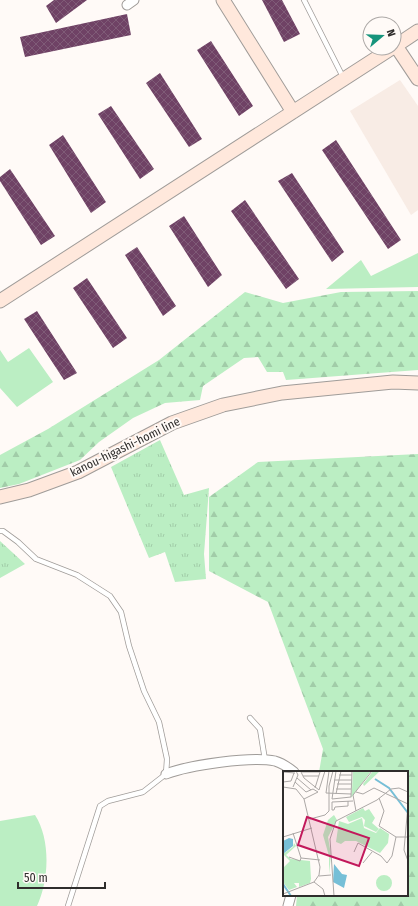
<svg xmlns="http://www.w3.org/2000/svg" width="418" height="906" font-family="'Fira Sans Condensed',sans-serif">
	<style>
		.built { fill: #f8ece5 }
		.grass { fill: url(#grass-tufts) }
		.forest { fill: url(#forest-firs) }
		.park { fill: #bbeec3 }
		.building { fill: url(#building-cross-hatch) }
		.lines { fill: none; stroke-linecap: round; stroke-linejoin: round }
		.lane-casing { stroke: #a09c99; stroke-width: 6 }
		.street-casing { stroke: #a09c99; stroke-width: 11 }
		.secondary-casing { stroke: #a09c99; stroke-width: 15 }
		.lane { stroke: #fff; stroke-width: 4.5 }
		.street { stroke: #fff; stroke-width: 9 }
		.secondary { stroke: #ffe8dc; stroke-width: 13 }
		.labels { text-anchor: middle; stroke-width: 4; stroke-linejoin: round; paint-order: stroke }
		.street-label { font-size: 12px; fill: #2f2d2c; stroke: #fffaf7 }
		.inset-river { fill: none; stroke: #76bfd7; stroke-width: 2 }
		.inset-road { fill: none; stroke: #aca8a6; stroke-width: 1 }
		.view { fill: #c2185b; fill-opacity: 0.15; stroke: #c2185b; stroke-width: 2 }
		.inset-edge { fill: none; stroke: #2f2d2c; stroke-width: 2 }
	</style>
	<defs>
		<pattern id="grass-tufts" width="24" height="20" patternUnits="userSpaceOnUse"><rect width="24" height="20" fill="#bbeec3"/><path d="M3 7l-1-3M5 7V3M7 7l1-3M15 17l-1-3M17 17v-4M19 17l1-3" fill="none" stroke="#a1cca8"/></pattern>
		<pattern id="forest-firs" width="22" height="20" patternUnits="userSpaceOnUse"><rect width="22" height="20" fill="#bbeec3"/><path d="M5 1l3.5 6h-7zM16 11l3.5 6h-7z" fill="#a1cca8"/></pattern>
		<pattern id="building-cross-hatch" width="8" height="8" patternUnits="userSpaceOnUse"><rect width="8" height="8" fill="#6f4265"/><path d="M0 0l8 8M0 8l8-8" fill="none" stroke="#7f5b77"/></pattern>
	</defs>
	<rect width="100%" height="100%" fill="#fffaf7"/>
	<path class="built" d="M400 80 418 106V210L411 215 350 111Z"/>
	<path class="grass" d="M160 440 184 495 209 488 204 554 206 579 175 582 165 552 149 558 111 467Z
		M0 541 25 564 0 578Z"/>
	<path class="forest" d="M418 291V370L286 380 283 372H267L258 357 244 358 203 386 200 400 165 403 133 418 99 442 80 460 19 484 0 488V455L48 429 159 360 245 292 283 303 341 292Z
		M418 454V906H296L297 895H407V772H319L323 749 268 602 209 571V497L258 462Z"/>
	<path class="park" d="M418 253V287L326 289 361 260 371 276Z
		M29 348 53 382 17 407 0 388V350L8 362Z
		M35 815C51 840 49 880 37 906H0V821Z"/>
	<path class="building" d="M54 0H87L56 23 46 6Z
		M262 0H282L300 34 284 42Z
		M127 14 131 35 25 57 20 37Z
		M211 41 253 106 239 116 197 50Z
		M160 73 202 139 189 147 146 83Z
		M111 106 154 169 140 179 98 114Z
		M63 135 106 202 91 213 49 145Z
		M336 140 401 240 388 249 322 150Z
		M10 169 55 236 41 245 0 181V177Z
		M292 173 344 252 332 262 278 181Z
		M245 200 299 279 286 289 231 211Z
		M184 216 222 275 208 287 169 226Z
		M137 247 176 306 163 316 125 255Z
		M87 278 127 338 113 348 73 288Z
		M37 311 77 373 64 380 24 319Z"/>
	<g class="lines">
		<g class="lane-casing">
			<path id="lane" d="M304 0 343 77
				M0 531H3L18 542 36 559 77 575 110 596 121 612 129 646 144 691 159 722 167 759 166 774 143 792 108 801 100 806 68 906
				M250 718 260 729 265 760"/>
		</g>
		<g class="street-casing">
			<path id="street" d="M127 5 134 0
				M166 774C189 765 252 756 275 761 282 763 289 768 294 772
				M288 906 291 895"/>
		</g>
		<g class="secondary-casing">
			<path id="secondary" d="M223 0 293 112
				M396 46 418 79
				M394 47 418 31
				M0 301 392 48
				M0 497 29 490 78 472 172 423 223 405 282 393 393 382 418 383"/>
		</g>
		<use href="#lane" class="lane"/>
		<use href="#street" class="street"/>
		<use href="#secondary" class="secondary"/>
	</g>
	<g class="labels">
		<g class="street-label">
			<text transform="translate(125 447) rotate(-26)" y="4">kanou-higashi-homi line</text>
		</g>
	</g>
	<g transform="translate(283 771)">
		<rect width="125" height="125" fill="#fffaf7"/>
		<path d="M80 37 82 40 86 38 92 47 89 52 96 58 93 61 81 55 82 49 79 46 66 51 63 46Z" fill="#bbeec3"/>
		<path d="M90 0H97L81 15 80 13ZM51 44 54 49 45 66 48 84 46 103V85L40 64 45 49ZM79 47 81 57 93 62 97 57 106 63 105 72 97 82 73 70H62L58 73 53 71 56 50 65 53ZM11 72 13 75 3 84 8 88 27 90 28 108 27 112 16 116V112H11L14 116 6 119 0 111V97L7 90 0 83 10 76Z" fill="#bbeec3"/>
		<path d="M70 0H88L68 27 69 19ZM93 112a8 8 0 1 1 16 0a8 8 0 1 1-16 0Z" fill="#bbeec3"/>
		<path d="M6 67 10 68V75L0 83V70ZM51 93 59 103 64 104 61 117 50 111Z" fill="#76bfd7"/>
		<path class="inset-river" d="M92 8 106 17 125 42M0 113 8 125"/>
		<path class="inset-road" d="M46 0 43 22 68 23M53 0 49 28 68 26 69 0M0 1 12 2M37 1H18L21 7 36 19 42 0M56 4H69M20 5H36M14 7 28 19M51 9H69M0 11 8 10 11 2M12 11 23 21 30 18 35 21 21 28M54 13H69M0 16 13 18 21 28 37 96 36 104 31 111 0 123M10 16 15 4 13 0M32 17 37 1M53 18H68M73 21 80 23 91 17 125 33M53 23 58 0M96 27 101 40 96 55 113 66H125M49 31V39H51L52 36 65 35V30M49 31 70 30M125 34 121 79 125 90M73 40 70 24 89 0M27 48 42 44 46 40V15L50 0M10 62 18 87 37 89M0 66 29 57M71 81 75 72 98 85 104 92 109 85 113 66M6 86 17 90 18 87M80 92 89 81M36 105 48 104M31 111 40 118 42 125M51 125 47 68 53 50 94 29 108 18 116 17 125 21"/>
		<path class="view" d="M24 46 86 67 76 95 15 74Z"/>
		<rect width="125" height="125" class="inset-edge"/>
	</g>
	<g transform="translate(382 36) rotate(71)"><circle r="19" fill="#fffaf7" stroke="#aca8a6"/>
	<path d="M0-3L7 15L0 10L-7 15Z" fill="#16947c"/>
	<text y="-6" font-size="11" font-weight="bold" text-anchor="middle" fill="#2f2d2c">N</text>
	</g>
	<path d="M18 882v6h87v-6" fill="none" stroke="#2f2d2c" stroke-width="2"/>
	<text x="24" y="882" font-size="12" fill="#2f2d2c" stroke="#fffaf7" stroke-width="3" paint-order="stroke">50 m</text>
</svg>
